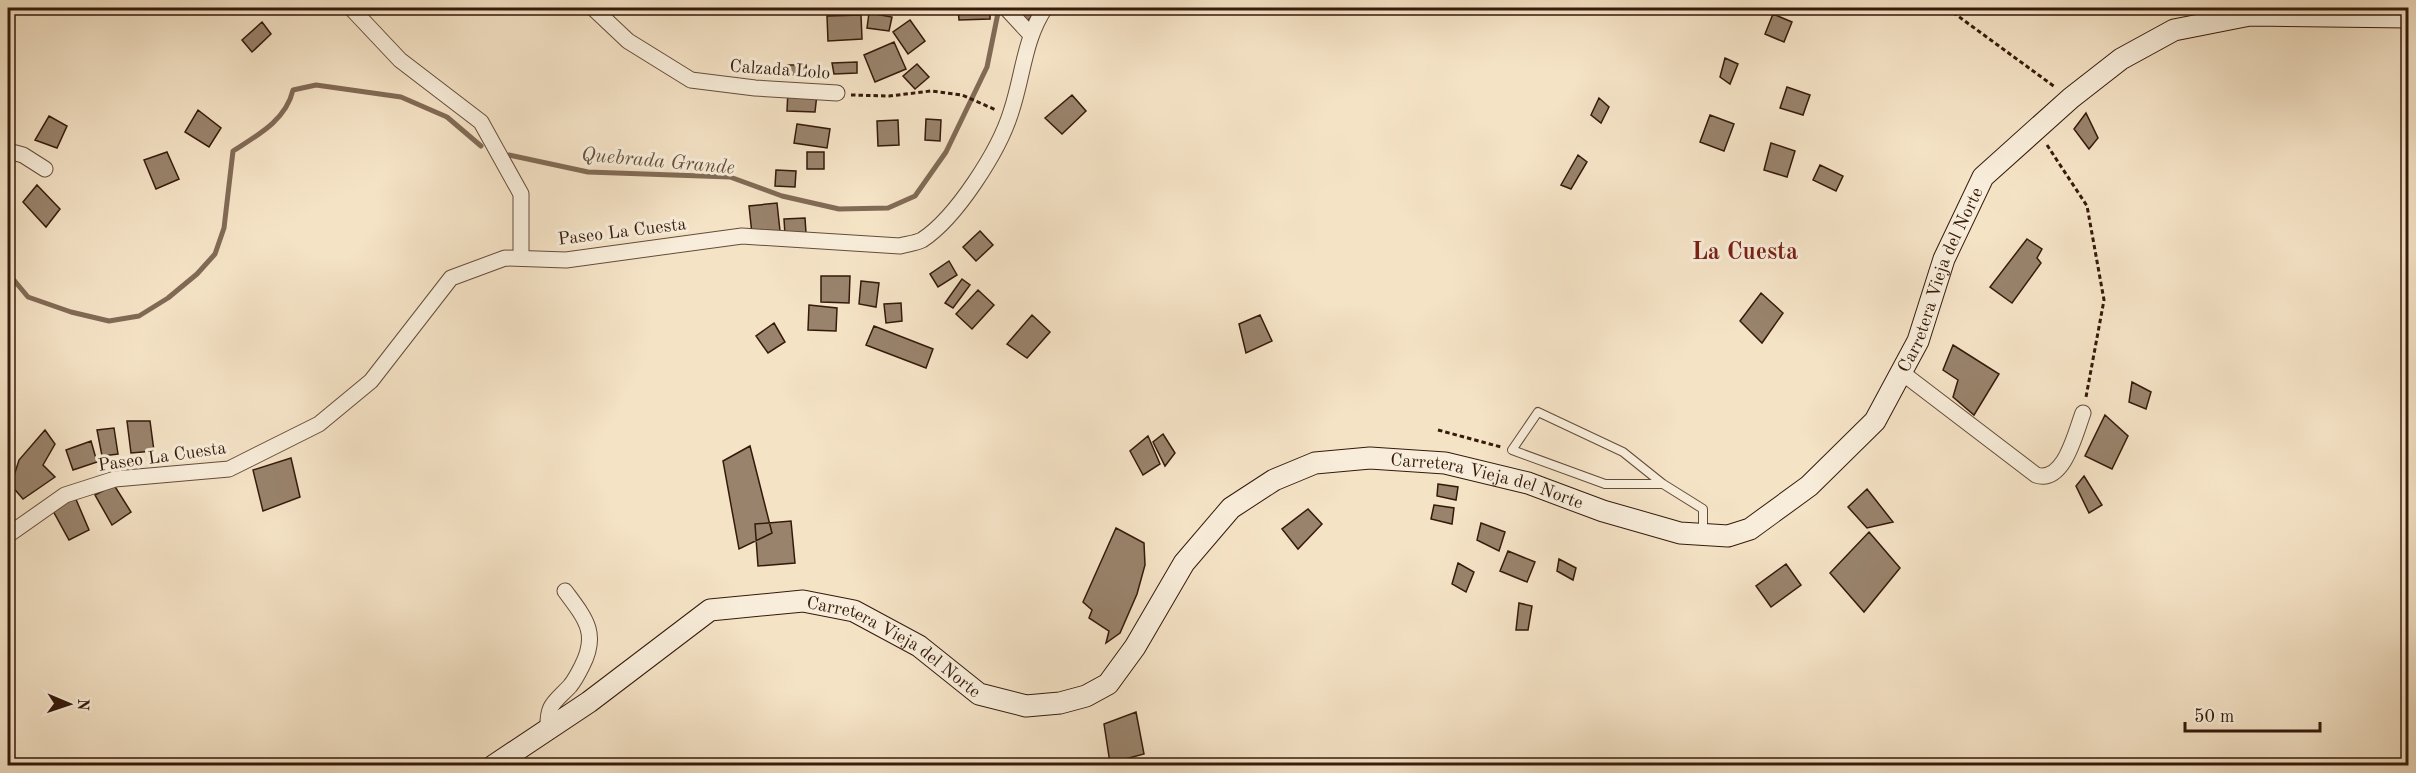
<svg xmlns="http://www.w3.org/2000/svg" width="2416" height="773" font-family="'Old Standard TT',serif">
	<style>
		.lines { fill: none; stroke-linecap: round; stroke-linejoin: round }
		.stream { stroke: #816a55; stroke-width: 5 }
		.building { fill: #99836c; stroke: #351a0b; stroke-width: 1.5 }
		.lane-casing { stroke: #654c3a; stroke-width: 10 }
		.street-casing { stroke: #654c3a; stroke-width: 17 }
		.secondary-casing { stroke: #351a0b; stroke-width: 23 }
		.path { stroke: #351a0b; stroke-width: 3; stroke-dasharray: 4.5 3; stroke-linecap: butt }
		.lane { stroke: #f8edda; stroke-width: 8 }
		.street { stroke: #f8edda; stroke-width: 15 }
		.secondary { stroke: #f8edda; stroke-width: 21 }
		.labels { text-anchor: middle; stroke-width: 6; stroke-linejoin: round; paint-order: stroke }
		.street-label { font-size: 18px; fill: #351a0b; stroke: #f8edda }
		.water-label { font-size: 20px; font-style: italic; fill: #684f3c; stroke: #f8edda }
		.district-label { font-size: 24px; font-weight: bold; fill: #7a1f14; stroke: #f8edda }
	</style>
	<rect width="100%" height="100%" fill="#f5e3c6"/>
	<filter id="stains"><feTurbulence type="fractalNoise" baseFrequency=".00333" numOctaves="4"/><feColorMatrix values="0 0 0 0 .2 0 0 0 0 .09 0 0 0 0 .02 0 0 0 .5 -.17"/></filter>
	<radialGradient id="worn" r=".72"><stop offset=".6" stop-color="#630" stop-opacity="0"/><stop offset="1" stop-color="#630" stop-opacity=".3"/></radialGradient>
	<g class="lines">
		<path class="stream" d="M509 155 588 172 730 177 782 196 839 209 888 208 915 196 946 152 987 67 999 8
			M8 273 28 297 71 312 109 321 139 316 168 298 197 274 215 254 224 228 233 151C258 135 286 120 293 90L316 85 401 97 447 117 481 146"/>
	</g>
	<path class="building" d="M958 8H990V19L959 20Z
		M1019 8H1032L1036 11 1027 22 1015 11Z
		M869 13 892 17 889 31 867 28Z
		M1773 14 1792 22 1784 42 1765 34Z
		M861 15 862 39 828 41 827 16Z
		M910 20 925 41 908 54 893 32Z
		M262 22 271 34 252 52 242 40Z
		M894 42 906 69 875 82 864 55Z
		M1725 58 1738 64 1730 84 1720 77Z
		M857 62V73L834 74 832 63Z
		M917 64 929 77 915 89 903 76Z
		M787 65H806L807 74 787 75Z
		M810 68 821 69V78L810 77Z
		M1787 87 1810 95 1803 115 1780 108Z
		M788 90 817 94 815 112 787 111Z
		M1072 95 1086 111 1062 134 1045 118Z
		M1599 98 1609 107 1601 123 1591 115Z
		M198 110 221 128 209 147 185 132Z
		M2086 113 2098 138 2089 149 2074 129Z
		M1710 115 1734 124 1724 151 1700 142Z
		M49 116 67 126 57 148 35 140Z
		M926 119 941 120 940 141 925 140Z
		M898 120 899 145 878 146 877 121Z
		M797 124 830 129 827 148 794 143Z
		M1771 143 1795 151 1787 177 1764 170Z
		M167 152 179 179 156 189 144 160Z
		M807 152H824V169H807Z
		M1578 155 1587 162 1571 189 1561 185Z
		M1820 165 1843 176 1836 191 1813 180Z
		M776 170 796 171 795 187 775 186Z
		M37 185 60 209 46 227 23 202Z
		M777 203 780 231 752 234 749 206Z
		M805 218 806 233 785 235 784 219Z
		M980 231 993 245 976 261 963 247Z
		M2027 239 2042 249 2037 258 2041 263 2012 303 1990 287Z
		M949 261 957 275 938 287 930 274Z
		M821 276H850L849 303 821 302Z
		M962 279 970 285 953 308 945 303Z
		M861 281 879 283 876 307 859 304Z
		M978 290 994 305 972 329 956 314Z
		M1761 293 1783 313 1762 343 1740 321Z
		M901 303 902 321 886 323 884 304Z
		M809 305 837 308 836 331 808 330Z
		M1032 315 1050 332 1027 358 1007 344Z
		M1260 315 1272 341 1246 353 1239 324Z
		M774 323 785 342 768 353 756 336Z
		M874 326 933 349 926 368 866 345Z
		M1953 345 1999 374 1974 415 1953 397 1958 380 1943 370Z
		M2132 382 2151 392 2146 409 2129 402Z
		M2105 415 2128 436 2112 469 2085 456Z
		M127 421H150L154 451 131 453Z
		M114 428 118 454 102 456 97 430Z
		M45 430 55 444 43 465 55 477 23 499 11 485 19 460Z
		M1163 434 1175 453 1165 466 1153 442Z
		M1148 436 1160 464 1143 475 1130 451Z
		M91 441 97 462 73 470 66 450Z
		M750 446 772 533 739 549 723 461Z
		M291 458 300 497 263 511 253 470Z
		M2084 476 2102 505 2089 513 2076 486Z
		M1438 484 1458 487 1456 500 1437 496Z
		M114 485 131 512 112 525 95 495Z
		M1867 489 1893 522 1867 528 1848 507Z
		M75 497 89 530 69 540 52 509Z
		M1434 505 1454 508 1452 524 1431 519Z
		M1308 509 1322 524 1298 549 1282 529Z
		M791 521 795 563 758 566 755 524Z
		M1481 523 1505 532 1499 551 1477 540Z
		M1116 528 1144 543 1145 565 1137 594 1120 633 1106 643 1109 631 1089 618 1092 610 1083 602Z
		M1869 532 1900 568 1864 612 1830 573Z
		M1508 551 1535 562 1527 582 1500 571Z
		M1559 559 1576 568 1573 580 1557 571Z
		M1458 563 1474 572 1466 592 1452 584Z
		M1786 564 1801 585 1771 607 1756 586Z
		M1519 603 1532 606 1528 630H1516Z
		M1136 712 1144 754 1110 763 1104 724Z"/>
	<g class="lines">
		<g class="lane-casing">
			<path id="lane" d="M1663 484H1605L1512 450 1538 412 1623 452 1663 484 1703 509V532"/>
		</g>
		<g class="street-casing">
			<path id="street" d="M351 8 400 60 481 122 521 194V258
				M593 8 628 41 691 80 755 88 837 93
				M1006 8 1030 34
				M8 151 23 155 45 169
				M1901 372 2036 475C2064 484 2075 434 2083 413
				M8 535 65 495 115 479 229 469 319 424 371 381 451 278 505 258 566 260 742 236 900 246C907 244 916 243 922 240 956 218 999 151 1011 112 1023 77 1024 39 1045 8
				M548 729C547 704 554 703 570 686 575 680 578 674 582 666 599 633 585 618 565 591"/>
		</g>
		<g class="secondary-casing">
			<g id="secondary">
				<path id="s1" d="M493 766 589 702 710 610 803 601 854 611 919 646 979 694 1026 706 1060 703 1086 696 1108 684 1135 647 1184 563 1231 508 1274 480 1315 463 1370 458 1445 463 1528 483 1603 511 1680 533 1728 536 1750 529 1809 486 1875 421 1918 341 1944 259 1983 177 2071 98 2121 59 2174 30 2250 15 2408 17"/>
			</g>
		</g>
		<path class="path" d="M1947 8 2055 87
			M851 95 889 96 931 91 962 95 996 110
			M2047 145 2087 206 2104 300 2086 397
			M1438 430 1501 447"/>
		<use href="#lane" class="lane"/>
		<use href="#street" class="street"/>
		<use href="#secondary" class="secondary"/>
	</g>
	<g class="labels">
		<g class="street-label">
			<text transform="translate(780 69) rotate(4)" y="6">Calzada Lolo</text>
			<text transform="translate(622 231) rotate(-7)" y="6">Paseo La Cuesta</text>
			<text dy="6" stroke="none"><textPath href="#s1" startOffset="1778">Carretera Vieja del Norte</textPath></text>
			<text transform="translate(162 456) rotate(-8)" y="6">Paseo La Cuesta</text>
			<text dy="6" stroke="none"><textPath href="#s1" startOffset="1184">Carretera Vieja del Norte</textPath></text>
			<text dy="6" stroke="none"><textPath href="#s1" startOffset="464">Carretera Vieja del Norte</textPath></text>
		</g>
		<g class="water-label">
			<text transform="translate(658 160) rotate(5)" y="7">Quebrada Grande</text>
		</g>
		<g class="district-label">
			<text x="1745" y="259">La Cuesta</text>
		</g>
	</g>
	<rect width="2416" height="773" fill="none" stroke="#f5e3c6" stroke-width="30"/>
	<rect x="9" y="9" width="2398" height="755" fill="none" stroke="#351a0b" stroke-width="3"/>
	<rect x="15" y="15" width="2386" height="743" fill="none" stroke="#351a0b" stroke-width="1.5"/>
	<g transform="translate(69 704) rotate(92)" stroke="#f8edda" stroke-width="4.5" paint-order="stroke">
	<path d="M0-4.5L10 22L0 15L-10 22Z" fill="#351a0b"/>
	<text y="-9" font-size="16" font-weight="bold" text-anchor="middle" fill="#351a0b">N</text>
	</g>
	<path d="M2185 722v9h135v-9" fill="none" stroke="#351a0b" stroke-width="3"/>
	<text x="2194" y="722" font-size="18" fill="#351a0b" stroke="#f8edda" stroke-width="4.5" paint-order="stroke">50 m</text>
	<rect width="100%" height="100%" filter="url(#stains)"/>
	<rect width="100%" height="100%" fill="url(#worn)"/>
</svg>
